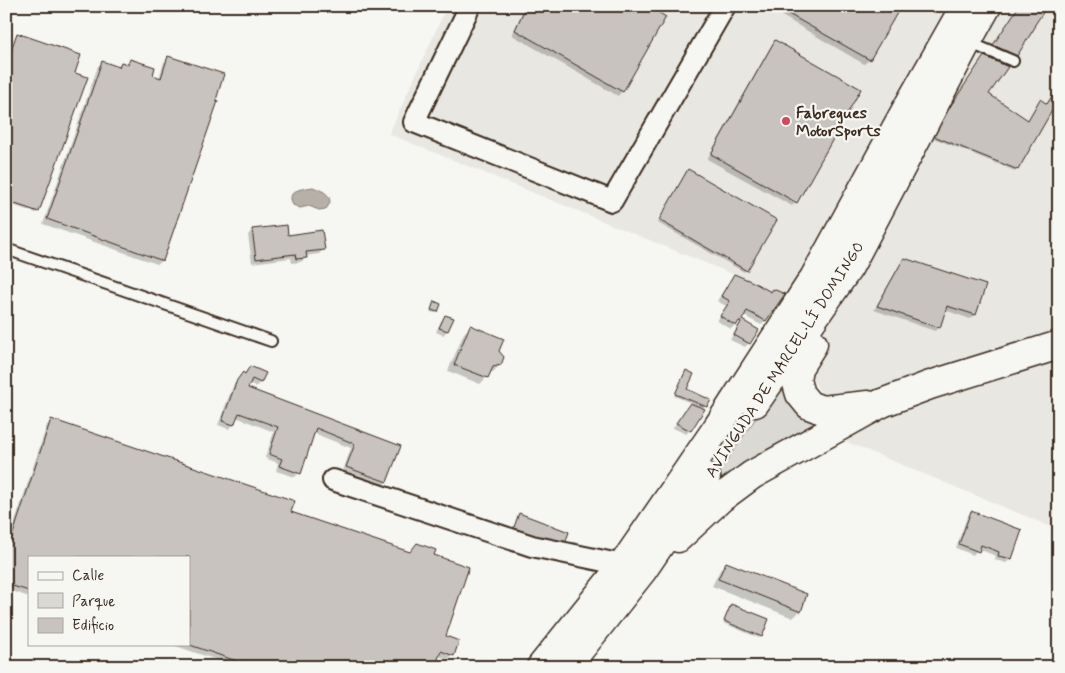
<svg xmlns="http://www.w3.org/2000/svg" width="1065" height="673" font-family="Mynerve,sans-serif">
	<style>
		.built { fill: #e8e7e2 }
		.green { fill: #dad9d3; stroke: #8a8278 }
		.water { fill: #b6b0a9; stroke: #857a71 }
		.shadow { fill: #0003 }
		.building { fill: #c8c3be; stroke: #3b2a1e }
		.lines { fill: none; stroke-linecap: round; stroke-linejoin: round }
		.lane-casing { stroke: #3b2a1e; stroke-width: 14 }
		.street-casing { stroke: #3b2a1e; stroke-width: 24 }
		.secondary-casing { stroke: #3b2a1e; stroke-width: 31 }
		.primary-casing { stroke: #3b2a1e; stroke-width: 31 }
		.lane { stroke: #f6f6f2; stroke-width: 10 }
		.street { stroke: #f6f6f2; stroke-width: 20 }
		.secondary { stroke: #f6f6f2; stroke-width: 28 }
		.primary { stroke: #f6f6f2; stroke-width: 28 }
		.poi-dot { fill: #d1495b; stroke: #f6f6f2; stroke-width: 2 }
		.labels { text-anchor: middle; stroke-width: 4.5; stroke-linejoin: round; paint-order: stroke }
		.poi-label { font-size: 16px; font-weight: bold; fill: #3b2a1e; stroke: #f6f6f2; text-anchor: start }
		.street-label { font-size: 16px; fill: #3b2a1e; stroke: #f6f6f2 }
	</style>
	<rect width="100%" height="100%" fill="#f6f6f2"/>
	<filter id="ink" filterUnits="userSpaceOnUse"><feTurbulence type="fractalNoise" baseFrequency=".02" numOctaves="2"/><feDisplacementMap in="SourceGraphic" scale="10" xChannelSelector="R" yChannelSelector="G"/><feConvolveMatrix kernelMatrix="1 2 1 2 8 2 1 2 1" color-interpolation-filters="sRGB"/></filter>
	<g filter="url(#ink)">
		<path class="built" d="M447 6H1059V530L847 442 762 286 389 134Z"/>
		<path class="green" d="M790 368V387L853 413 684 523Z"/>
		<path class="water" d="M313 187C321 191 330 192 330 203L326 209 319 210 309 206 300 208 293 205C285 189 303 189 313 187Z"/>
		<path class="shadow" d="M97 6H144L97 12Z
			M525 6H645L665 17 622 91 618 96 512 35Z
			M787 6H899L869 60 864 64 782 16Z
			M1019 6 1044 10 1014 57 992 47Z
			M17 35 38 211 36 213 6 203V64L16 37Z
			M776 42 796 202 792 206 707 159 771 46Z
			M168 58 162 260 157 264 43 224 98 66 103 62 117 67 121 63 126 65 130 61 151 76 159 78 164 62Z
			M988 95 1028 121 1038 102 1017 169 1015 171 931 137Z
			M687 172 775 220 744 272 658 223Z
			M252 230 287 236 323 250 319 254 305 256 306 257 301 262 292 263 291 258 252 263 248 235Z
			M905 259 984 286 975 315 970 319 945 310 939 327 935 331 874 310 900 264Z
			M734 276 771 294 783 295 765 321 761 325 744 316 731 329 717 321 726 306 717 301 730 280Z
			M433 305 437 312 435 313 430 312Z
			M445 316 447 331 443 335 436 332 441 321Z
			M742 322 749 343 745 347 730 340 738 326Z
			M471 327 498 351 500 365 493 372H489L487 377 480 384 448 371 464 333Z
			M251 367 264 374 260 383 255 387 249 383 246 389 399 447 386 482 382 486 343 471 351 448 313 433 299 473 295 477 276 471 278 463 265 458 274 432 236 417 233 425 229 429 218 425 233 386 239 378 244 375Z
			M685 373V390L706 406 702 409 690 430 686 434 673 428 685 409 691 403 674 396Z
			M52 421 290 513 409 554 432 556 444 637 453 655 448 659 438 656 434 667H237L170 644H189V557H29V597L6 589V549L47 425Z
			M972 513 1020 531 1011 559 1006 563 995 560 996 556 978 549 973 555 956 548 967 517Z
			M726 564 800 611 793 618 712 586 720 570Z
			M730 608 761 636 759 638 723 623Z"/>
		<path class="building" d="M526 6H648L666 17 623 92 515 30Z
			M788 6H901L870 60 785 12Z
			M1019 6H1048L1047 9 1046 8 1034 26 1035 27 1017 56 993 45Z
			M17 33 81 55 75 73 88 77 39 212 6 201V65Z
			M775 40 861 89 797 203 711 154Z
			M168 56 224 74 216 100 218 101 163 261 47 219 102 61 119 67 121 62 128 64 130 59 155 67 153 75 161 78Z
			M984 56 1008 67 989 94 1028 120 1040 99 1047 104 1052 96 1058 100 1018 170 931 135Z
			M688 169 777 220 747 271 659 220Z
			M287 225 288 235 322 230 325 250 306 252 307 258 296 259 295 254 256 259 252 229Z
			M904 258 986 285 976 315 947 306 940 328 877 306Z
			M734 274 753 282 771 292 773 289 785 294 766 321 747 311 742 320 759 330 750 344 734 335 741 322 739 321 736 326 720 316 730 301 721 296Z
			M434 301 441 304 438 312 431 310Z
			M445 315 454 318 448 331 439 328Z
			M470 325 504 339 499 351 504 357 501 365 493 367 488 378 454 365Z
			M250 366 266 373 261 383 252 379 248 388 401 446 387 482 346 467 355 444 316 428 301 474 279 466 282 459 269 454 278 427 239 413 234 425 222 421 237 380 243 372 245 374Z
			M686 370 694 374 687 389 711 400 707 407 675 394Z
			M690 403 705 409 691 431 676 423Z
			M51 419 295 501 291 512 410 552 417 543 436 550 434 555 469 567 446 636 459 641 454 656 441 651 435 667H254L187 644H189V557H29V591L6 584V555Z
			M971 511 1022 530 1012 559 998 556 999 552 981 545 979 552 959 544Z
			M519 513 569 532 563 549 513 530Z
			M726 562 807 594 801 612 718 579Z
			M731 604 769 619 762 637 724 621Z"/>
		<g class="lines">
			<g class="lane-casing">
				<path id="lane" d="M968 42 1013 61
					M6 249 271 341"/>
			</g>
			<g class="street-casing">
				<path id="street" d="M470 6 414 122 612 201 725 6
					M333 480 532 546 623 565"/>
			</g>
			<g class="secondary-casing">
				<path id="secondary" d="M882 403 930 385 1059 345"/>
			</g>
			<g class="primary-casing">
				<path id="primary" d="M813 344 798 368 796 380 800 394 809 405 822 410 868 405
					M755 403 849 267 967 42 987 6
					M678 538 721 498 752 475 882 403
					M541 667 623 565 717 428 814 278 906 110 965 6
					M566 667 642 571 706 477"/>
			</g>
			<use href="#lane" class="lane"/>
			<use href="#street" class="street"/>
			<use href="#secondary" class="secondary"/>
			<use href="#primary" class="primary"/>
		</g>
	</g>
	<circle class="poi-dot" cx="786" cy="121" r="5"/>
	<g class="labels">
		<g class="poi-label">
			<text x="796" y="118">Fabregues<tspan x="796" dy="18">MotorSports</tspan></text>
		</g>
		<g class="street-label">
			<text transform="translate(784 359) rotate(-57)" y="6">AVINGUDA DE MARCEL·LÍ DOMINGO</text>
		</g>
	</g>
	<rect width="1065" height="673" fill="none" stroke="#f6f6f2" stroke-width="25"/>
	<rect x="12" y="12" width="1040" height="648" fill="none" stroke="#3b2a1e" stroke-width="2" filter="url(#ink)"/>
	<rect x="28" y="556" width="162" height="90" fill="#f6f6f2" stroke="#aba49d"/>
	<rect x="38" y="572" width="25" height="8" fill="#f6f6f2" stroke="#aba49d"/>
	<text x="72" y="580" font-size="15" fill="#3b2a1e">Calle</text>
	<rect x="38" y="593" width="25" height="15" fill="#dad9d3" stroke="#aba49d"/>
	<text x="72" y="606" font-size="15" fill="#3b2a1e">Parque</text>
	<rect x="38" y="618" width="25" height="15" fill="#c8c3be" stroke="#aba49d"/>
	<text x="72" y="630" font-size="15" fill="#3b2a1e">Edificio</text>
</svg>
